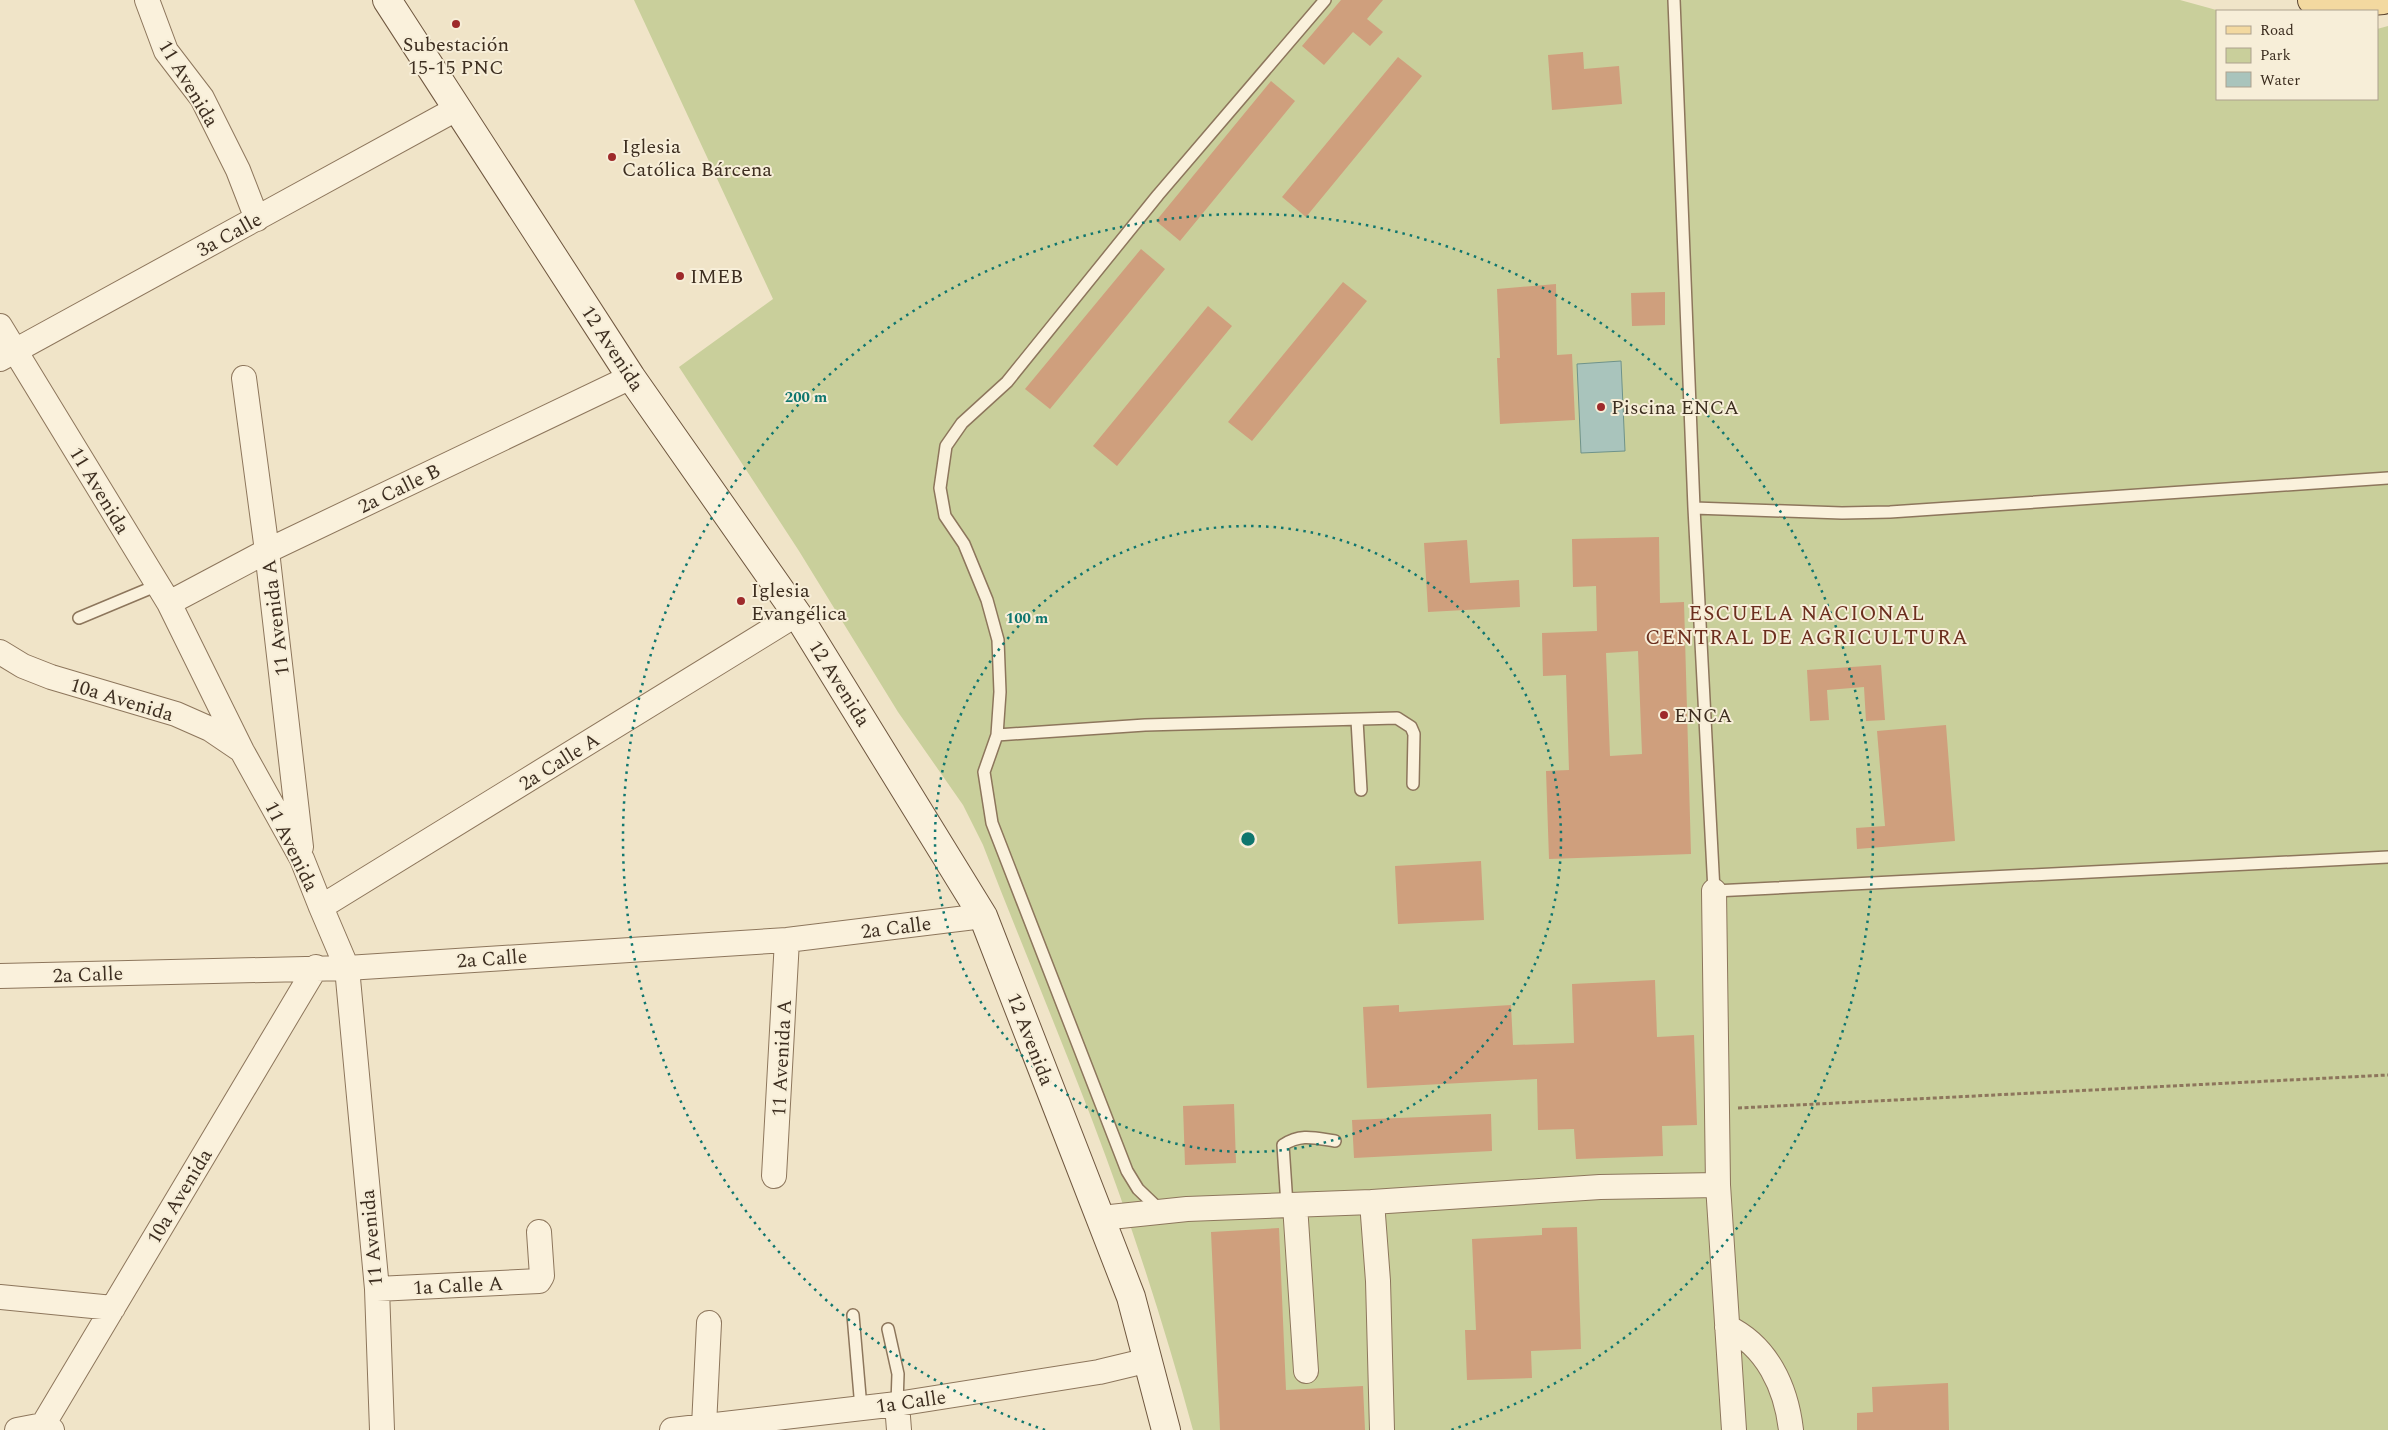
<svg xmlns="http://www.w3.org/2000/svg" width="2388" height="1430" font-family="Spectral,serif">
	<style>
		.green { fill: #c9cf9b }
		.water { fill: #a9c4bc; stroke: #6f938a }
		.building { fill: #cf9f7d; fill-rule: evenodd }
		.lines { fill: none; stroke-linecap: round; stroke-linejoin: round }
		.service-casing { stroke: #8d765c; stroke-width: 14 }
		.minor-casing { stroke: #8d765c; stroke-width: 26 }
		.secondary-casing { stroke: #6f573f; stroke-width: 30 }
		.primary-casing { stroke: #5b4430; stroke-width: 30 }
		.path { stroke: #8d765c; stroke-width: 3; stroke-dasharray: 4 2.5; stroke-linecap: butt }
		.service { stroke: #faf1dc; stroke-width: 11 }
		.minor { stroke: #faf1dc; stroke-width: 24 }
		.secondary { stroke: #faf1dc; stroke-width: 28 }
		.primary { stroke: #f3d9a0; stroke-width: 28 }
		.ring { fill: none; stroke: #0f766e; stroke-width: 2.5; stroke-dasharray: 2.5 5 }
		.poi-dot { fill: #9e2a2b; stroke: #f7eed8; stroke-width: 2 }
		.labels { text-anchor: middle; stroke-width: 4; stroke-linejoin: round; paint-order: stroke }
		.poi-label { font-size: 20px; fill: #3d2e20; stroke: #f7eed8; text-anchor: start }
		.street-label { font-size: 20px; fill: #3d2e20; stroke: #f7eed8 }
		.neighbourhood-label { font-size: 21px; letter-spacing: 1px; fill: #6b2e1e; stroke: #f7eed8 }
		.centre { fill: #0f766e; stroke: #f7eed8; stroke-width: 2.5 }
		.ring-label { font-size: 15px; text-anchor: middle; font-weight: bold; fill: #0f766e; stroke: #f7eed8; stroke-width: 4; stroke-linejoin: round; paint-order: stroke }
	</style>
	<rect width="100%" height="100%" fill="#f0e4c8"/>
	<path class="green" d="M634 0H2180L2220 11H2217V99H2377V29L2388 26V1430H1193C1164 1324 1130 1219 1091 1117 1056 1026 1018 936 983 845L963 805 898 712 799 551 679 367 773 299Z"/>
	<path class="water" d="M1621 361 1625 451 1581 453 1577 364Z"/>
	<path class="building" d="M1341 0H1383L1367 19 1383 32 1370 46 1353 32 1324 65 1302 46Z
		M1583 52 1584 69 1619 66 1622 104 1552 110 1548 55Z
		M1398 57 1422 76 1306 217 1282 197Z
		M1271 81 1295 101 1180 241 1156 221Z
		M1141 249 1165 269 1050 409 1025 389Z
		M1343 282 1367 301 1252 441 1228 422Z
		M1556 284 1557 355 1572 354 1575 420 1500 424 1497 358H1500L1497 289Z
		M1665 292V325L1632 326 1631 293Z
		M1208 306 1232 326 1117 466 1093 446Z
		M1659 537 1660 603 1684 602 1691 854 1549 859 1546 771 1569 770 1566 675 1543 676 1542 633 1597 631 1596 586 1573 587 1572 539ZM1638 651 1642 754 1610 756 1606 653Z
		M1467 540 1470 583 1519 580 1520 607 1428 612 1424 543Z
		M1881 665 1885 720 1866 721 1864 687 1827 690 1829 720 1810 721 1807 670Z
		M1946 725 1955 841 1857 849 1856 828 1885 826 1877 731Z
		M1481 861 1484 920 1398 924 1395 866Z
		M1655 980 1657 1037 1694 1035 1697 1125 1662 1126 1663 1156 1576 1159 1574 1129 1538 1130 1537 1079 1367 1088 1363 1007 1399 1005V1012L1511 1005 1513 1045 1574 1043 1572 984Z
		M1234 1104 1236 1163 1185 1165 1183 1106Z
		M1491 1114 1492 1151 1354 1158 1352 1120Z
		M1577 1227 1581 1349 1531 1351 1532 1378 1467 1380 1465 1330H1476L1472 1239 1542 1235V1228Z
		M1279 1228 1286 1390 1363 1386 1365 1430H1220L1211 1232Z
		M1948 1383 1949 1430H1857V1413L1873 1412 1872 1387Z"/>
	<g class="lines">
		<g class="service-casing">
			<path id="service" d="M1674 0 1694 508 1714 891 2388 857
				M1694 508 1842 513 1890 512 2388 478
				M79 618 158 585
				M1357 720 1361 790
				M997 735 1000 692 998 640 987 600 964 544 945 516 940 488 946 446 962 423 1007 382 1158 195 1325 0
				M1287 1205 1283 1145C1301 1133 1315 1138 1335 1141
				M1160 1210 1138 1189 1127 1171 992 823 984 772 997 735 1145 725 1397 718 1411 727 1414 734 1413 784
				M853 1315 861 1408
				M888 1329 898 1374 897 1404"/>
		</g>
		<g class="minor-casing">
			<path id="minor" d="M147 0 166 51 202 98 238 170 257 219
				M0 326 169 603 242 751 302 859 321 907 347 968 377 1289 382 1430
				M0 359 458 108
				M244 378 267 551 301 847
				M169 603 267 551 631 377
				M0 652 23 666 51 677 176 714 210 729 241 750
				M321 907 797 614
				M0 976 347 968 787 940 983 916
				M774 1176 787 940
				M1718 1185 1734 1430
				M1372 1202 1378 1281 1382 1430
				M1295 1205 1306 1371
				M1101 1218 1187 1209 1372 1202 1600 1187 1718 1185 1714 891
				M377 1289 539 1281 542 1276 539 1232
				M0 1297 113 1308
				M1727 1327C1767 1346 1786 1387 1791 1430
				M897 1404 899 1430
				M43 1425 316 967
				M704 1426 709 1323
				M17 1430 43 1425 52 1430
				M672 1430 897 1404 1099 1372 1149 1360"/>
		</g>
		<g class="secondary-casing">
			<path id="secondary" d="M387 0 631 377 797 614 983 916 1131 1297 1166 1430"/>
		</g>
		<g class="primary-casing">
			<path id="primary" d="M2312 0 2349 3 2383 0"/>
		</g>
		<path class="path" d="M1738 1108 2388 1075"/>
		<use href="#service" class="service"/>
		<use href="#minor" class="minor"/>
		<use href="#secondary" class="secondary"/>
		<use href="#primary" class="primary"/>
	</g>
	<g class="ring">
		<circle cx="1248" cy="839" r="313"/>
		<path d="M1045 1430A625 625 0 1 1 1451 1430"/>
	</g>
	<g class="poi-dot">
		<circle cx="456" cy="24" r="5"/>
		<circle cx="612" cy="157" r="5"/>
		<circle cx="680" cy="276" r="5"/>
		<circle cx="1601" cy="407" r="5"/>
		<circle cx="741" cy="601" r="5"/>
		<circle cx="1664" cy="715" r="5"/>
	</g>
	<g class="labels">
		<g class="poi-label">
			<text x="456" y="51" text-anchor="middle">Subestación<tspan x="456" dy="23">15-15 PNC</tspan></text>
			<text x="622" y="153">Iglesia<tspan x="622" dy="23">Católica Bárcena</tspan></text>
			<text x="690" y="283">IMEB</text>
			<text x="1611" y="414">Piscina ENCA</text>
			<text x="751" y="597">Iglesia<tspan x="751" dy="23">Evangélica</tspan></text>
			<text x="1674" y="722">ENCA</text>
		</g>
		<g class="street-label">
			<text transform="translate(189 83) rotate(59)" y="7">11 Avenida</text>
			<text transform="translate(229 234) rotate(-29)" y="7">3a Calle</text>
			<text transform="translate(613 348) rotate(57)" y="7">12 Avenida</text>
			<text transform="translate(399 488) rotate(-26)" y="7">2a Calle B</text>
			<text transform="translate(100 490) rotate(59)" y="7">11 Avenida</text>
			<text transform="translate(275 618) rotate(-97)" y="7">11 Avenida A</text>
			<text transform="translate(840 683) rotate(58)" y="7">12 Avenida</text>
			<text transform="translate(122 699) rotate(17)" y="7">10a Avenida</text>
			<text transform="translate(559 761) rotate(-32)" y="7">2a Calle A</text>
			<text transform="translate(292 846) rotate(64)" y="7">11 Avenida</text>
			<text transform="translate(896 927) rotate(-7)" y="7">2a Calle</text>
			<text transform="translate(492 958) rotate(-4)" y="7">2a Calle</text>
			<text transform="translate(88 974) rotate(-2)" y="7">2a Calle</text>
			<text transform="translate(1031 1039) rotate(69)" y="7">12 Avenida</text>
			<text transform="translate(781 1058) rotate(-87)" y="7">11 Avenida A</text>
			<text transform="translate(179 1196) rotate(-59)" y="7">10a Avenida</text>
			<text transform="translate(371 1238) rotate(-95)" y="7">11 Avenida</text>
			<text transform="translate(458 1285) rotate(-3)" y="7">1a Calle A</text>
			<text transform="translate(911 1401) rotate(-8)" y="7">1a Calle</text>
		</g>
		<g class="neighbourhood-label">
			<text x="1807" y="620">ESCUELA NACIONAL<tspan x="1807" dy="24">CENTRAL DE AGRICULTURA</tspan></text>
		</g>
	</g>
	<circle cx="1248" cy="839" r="8" class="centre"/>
	<g class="ring-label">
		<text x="806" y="402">200 m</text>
		<text x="1027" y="623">100 m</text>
	</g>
	<rect x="2216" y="10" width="162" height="90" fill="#f7eed8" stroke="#ada18e"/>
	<rect x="2226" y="26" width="25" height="8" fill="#f3d9a0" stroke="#ada18e"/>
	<text x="2260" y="35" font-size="15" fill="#3d2e20">Road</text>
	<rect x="2226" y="48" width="25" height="15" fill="#c9cf9b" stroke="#ada18e"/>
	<text x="2260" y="60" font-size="15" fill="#3d2e20">Park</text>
	<rect x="2226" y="72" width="25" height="15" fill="#a9c4bc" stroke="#ada18e"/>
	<text x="2260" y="85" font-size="15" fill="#3d2e20">Water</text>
</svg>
